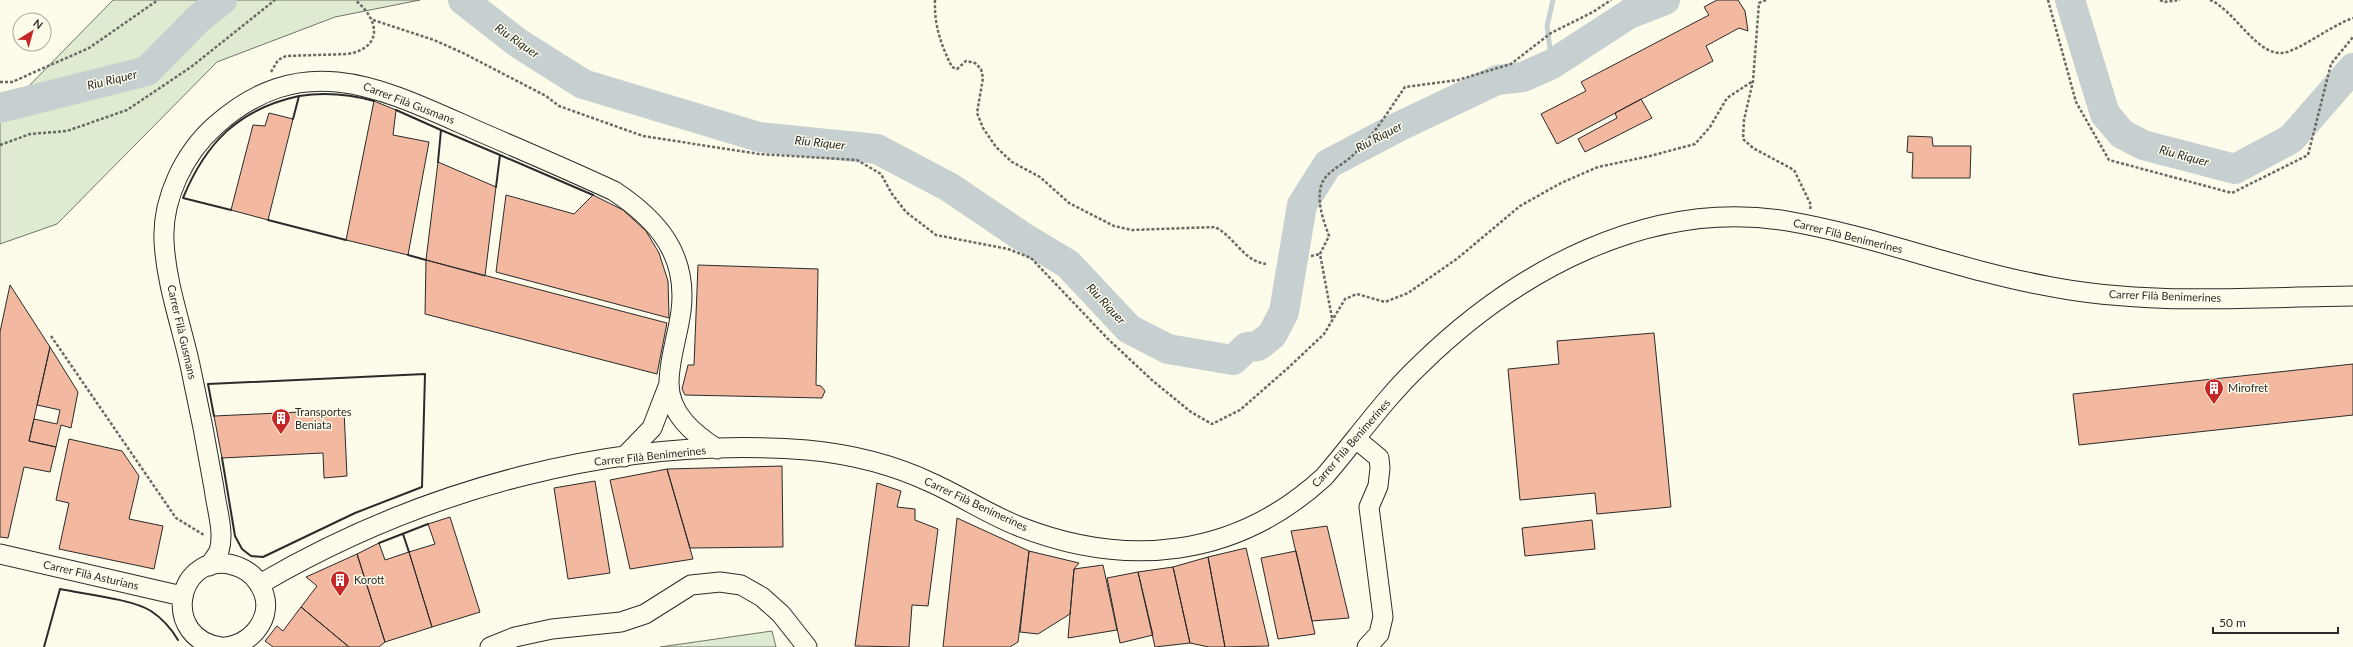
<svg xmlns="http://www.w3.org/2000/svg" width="2353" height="647" font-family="Lato,sans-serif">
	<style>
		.green { fill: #deebd1; stroke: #74746e }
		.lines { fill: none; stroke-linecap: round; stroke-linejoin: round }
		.stream { stroke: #c7d0d0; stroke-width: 5 }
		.river { stroke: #c7d0d0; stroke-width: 30 }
		.building { fill: #f2b8a0; stroke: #2b2b2b }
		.minor-casing { stroke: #2b2b2b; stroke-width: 21 }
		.path { stroke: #6a6964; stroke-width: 2.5; stroke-dasharray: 3 2; stroke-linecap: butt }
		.minor { stroke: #fdfbea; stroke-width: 19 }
		.wall { stroke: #2b2b2b; stroke-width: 2 }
		.labels { text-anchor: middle; stroke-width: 3; stroke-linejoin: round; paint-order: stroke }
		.street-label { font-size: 11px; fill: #2b2b2b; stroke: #fdfbea }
		.poi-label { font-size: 11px; fill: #2b2b2b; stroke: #fdfbea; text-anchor: start }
		.water-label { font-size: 12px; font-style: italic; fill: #2b2b2b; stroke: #fdfbea }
	</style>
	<rect width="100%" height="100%" fill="#fdfbea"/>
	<path class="green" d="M113 0H420L335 17 217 62 57 224 0 244V97L25 90Z
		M772 631 776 647H660Z"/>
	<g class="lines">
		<path class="stream" d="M1552 64 1547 26 1553 0"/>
		<path class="river" d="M463 0 518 43 583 84 759 137 877 149 949 187 1023 237 1068 264 1129 329 1168 349 1233 360 1247 347 1258 346 1272 335 1284 312 1302 205 1328 164 1398 127 1497 80 1523 77 1552 64 1629 14 1665 0
			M2070 0 2105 114 2122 134 2143 145 2235 169 2291 139 2353 68
			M0 108 147 71 198 19 222 0"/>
	</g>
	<path class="building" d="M1717 0H1738L1745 11 1748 31 1739 28 1706 46 1713 61 1557 144 1541 114 1586 91 1581 82 1709 15 1704 7Z
		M1641 99 1652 118 1585 152 1578 139 1617 118 1615 113Z
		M374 101 396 110 393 135 429 142 408 255 346 240Z
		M269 113 293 119 268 220 231 210 253 125 265 126Z
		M1908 136 1932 137 1933 146H1971L1970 178H1912L1913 153 1907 152Z
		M438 162 496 187 485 276 426 260Z
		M506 195 574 214 593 195 623 210 646 231 659 253 668 281 669 318 496 272Z
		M426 260 667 323 657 374 425 314Z
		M698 265 818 269 816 385 821 386 825 391 822 398 685 395 682 389 688 365H694Z
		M10 285 50 347 29 441 56 447 50 472 24 467 8 538 0 537V332Z
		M1654 333 1671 507 1597 514 1595 493 1520 500 1508 369 1559 364 1557 341Z
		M50 347 78 392 71 428 61 425 56 447 29 441 34 419 57 424 60 410 37 405Z
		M2353 364V415L2079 445 2073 394Z
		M344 410 347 476 324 478 323 453 222 458 214 416Z
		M69 439 122 451 139 476 129 519 163 526 154 569 59 549 69 503 56 500Z
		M782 466 783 547 690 548 667 469Z
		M667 469 693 559 630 569 610 480Z
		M595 481 610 573 568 579 554 488Z
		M877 483 901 491 897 507 915 509V520L938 529 928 606 912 605 909 647 855 646Z
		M450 517 480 612 432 627 409 552 435 544 428 524Z
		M957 518 1029 551 1018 642 1010 647H943Z
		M1592 520 1595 549 1525 556 1522 528Z
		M1327 526 1349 618 1312 621 1291 531Z
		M379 543 385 560 409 552 432 627 385 642 357 554Z
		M1246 548 1269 646 1225 647 1208 557Z
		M1029 551 1079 563 1074 569 1070 614 1038 634 1020 632Z
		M1296 551 1315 634 1278 639 1261 558Z
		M357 554 385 642 379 647H349L301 607 317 586 306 577Z
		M1208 557 1225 647H1209L1190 643 1173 567Z
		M1103 565 1117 630 1068 638 1074 569Z
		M1173 567 1190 643 1155 647 1138 572Z
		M1138 572 1153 635 1120 643 1107 578Z
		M301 607 349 647H273L265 641 277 626 283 631Z"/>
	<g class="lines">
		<g class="minor-casing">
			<path id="minor" d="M1356 439 1379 458 1380 468 1378 486 1369 507 1383 617 1379 634 1367 647
				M624 457 652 428 669 384
				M0 554 182 596
				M209 566C212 561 217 556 219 551 225 532 216 507 214 488 207 447 199 406 190 365 181 324 166 283 164 241 162 199 184 153 216 125 305 46 385 90 478 131 524 151 569 170 614 191 658 220 688 255 681 311 678 335 669 359 669 383 669 414 694 434 717 449
				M260 584C422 489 618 435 807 450 850 454 892 464 932 483 961 496 988 514 1018 526 1127 569 1236 558 1324 477 1356 440 1384 399 1420 365 1516 271 1649 198 1787 221 1875 236 1959 270 2047 286 2147 306 2251 297 2353 296
				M221 647C162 639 175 555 229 564 242 567 253 573 259 584 277 611 256 643 226 647
				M490 647 515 637 552 629 621 622 645 614 691 585 720 582 741 585 762 597 781 614 807 647"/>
		</g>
		<path class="path" d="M935 0C934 25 941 45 952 67L957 69 966 61 975 63 981 69 983 78 977 113 983 128 996 147 1012 162 1040 177 1069 203 1114 226 1132 230 1215 227C1235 237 1243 261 1266 264
			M1766 0 1759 3 1753 81 1744 120 1743 139 1753 148 1794 170 1811 205 1810 209
			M2048 0 2076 102 2109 160 2232 193 2308 155 2331 64 2353 37
			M2160 0 2164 2 2180 0
			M2210 0C2237 11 2260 64 2290 51 2312 42 2331 26 2353 18
			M373 20 434 40 463 53 546 96 559 106 643 136 759 154 857 160 881 174 892 194 906 212 936 235 1008 249 1031 258 1108 339 1153 381 1191 412 1212 424 1240 410 1288 368 1324 334 1345 299 1357 294 1385 302 1408 293 1458 258 1520 206 1561 183 1598 167 1650 156 1695 144 1710 127 1727 98 1753 81
			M271 72 278 60 286 56 348 54C385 47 378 18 355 0
			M0 82H12L89 48 158 0
			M0 145 30 134 67 131 127 110 191 67 275 0
			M1311 256 1320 254
			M1332 318 1320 254 1329 236C1324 222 1318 206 1320 191 1322 172 1341 167 1352 156 1373 137 1389 110 1405 87L1458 80 1511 64 1551 33 1593 12 1611 0
			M51 336 176 518 204 535"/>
		<use href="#minor" class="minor"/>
		<path class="wall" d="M396 110 441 130
			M293 119 299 96C325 92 349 94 374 101
			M438 162 441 130 500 155
			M496 187 500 155 593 195
			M231 210 183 198C206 142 239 109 299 96
			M268 220 346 240
			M408 255 426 260
			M214 416 208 384 425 374 422 487 355 513 263 557 251 556 242 549 235 536 222 458
			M403 534 409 552
			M379 543 428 524
			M44 647 60 589C84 594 132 599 151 611 163 619 171 628 178 640"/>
	</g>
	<defs>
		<g id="building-pin" transform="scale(1)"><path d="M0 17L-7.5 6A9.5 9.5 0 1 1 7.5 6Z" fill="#c62828" stroke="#fdfbea"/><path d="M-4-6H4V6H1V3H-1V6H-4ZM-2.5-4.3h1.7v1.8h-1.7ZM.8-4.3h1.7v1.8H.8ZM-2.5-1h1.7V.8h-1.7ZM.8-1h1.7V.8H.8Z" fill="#fff"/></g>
	</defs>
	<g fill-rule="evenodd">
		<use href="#building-pin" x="2214" y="388"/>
		<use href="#building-pin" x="281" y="418"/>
		<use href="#building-pin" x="340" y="580"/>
	</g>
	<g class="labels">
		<g class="street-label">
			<text transform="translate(409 103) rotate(21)" y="4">Carrer Filà Gusmans</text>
			<text transform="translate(1848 236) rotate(14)" y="4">Carrer Filà Benimerines</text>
			<text transform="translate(2165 296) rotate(2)" y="4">Carrer Filà Benimerines</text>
			<text transform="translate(182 332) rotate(77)" y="4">Carrer Filà Gusmans</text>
			<text transform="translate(1351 443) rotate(-49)" y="4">Carrer Filà Benimerines</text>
			<text transform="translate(650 456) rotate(-6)" y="4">Carrer Filà Benimerines</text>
			<text transform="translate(976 504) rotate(25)" y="4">Carrer Filà Benimerines</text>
			<text transform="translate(91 575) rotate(13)" y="4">Carrer Filà Asturians</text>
		</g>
		<g class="poi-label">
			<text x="2228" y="392">Mirofret</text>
			<text x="295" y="416">Transportes<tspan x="295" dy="13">Beniata</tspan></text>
			<text x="354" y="584">Korott</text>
		</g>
		<g class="water-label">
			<text transform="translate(517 41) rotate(35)" y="4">Riu Riquer</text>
			<text transform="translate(112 80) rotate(-14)" y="4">Riu Riquer</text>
			<text transform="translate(1379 137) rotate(-28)" y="4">Riu Riquer</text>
			<text transform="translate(820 143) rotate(6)" y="4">Riu Riquer</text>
			<text transform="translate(2184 156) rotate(15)" y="4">Riu Riquer</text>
			<text transform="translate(1106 304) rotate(47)" y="4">Riu Riquer</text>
		</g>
	</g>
	<g transform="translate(32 32) rotate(37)"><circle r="19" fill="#fdfbea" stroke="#a9a89e"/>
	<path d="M0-3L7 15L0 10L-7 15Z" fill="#c62828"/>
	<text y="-6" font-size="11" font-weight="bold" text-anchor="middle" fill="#2b2b2b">N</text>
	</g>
	<path d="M2213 627v6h125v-6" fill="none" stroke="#2b2b2b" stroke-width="2"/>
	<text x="2219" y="627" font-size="12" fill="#2b2b2b" stroke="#fdfbea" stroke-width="3" paint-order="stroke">50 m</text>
</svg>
